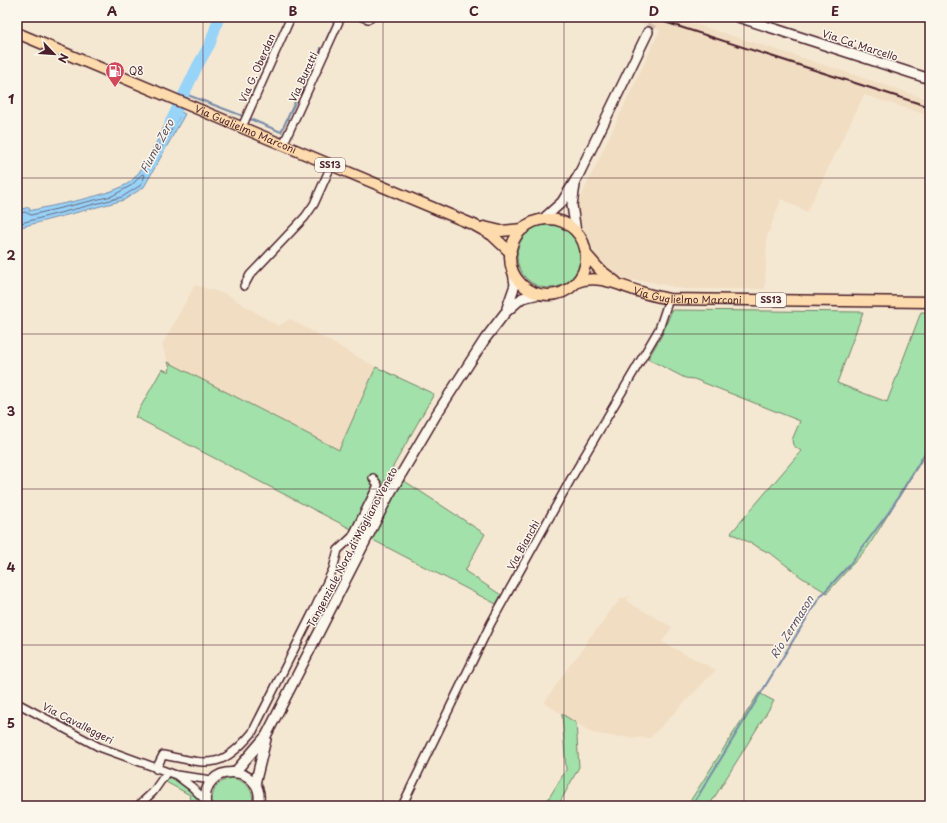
<svg xmlns="http://www.w3.org/2000/svg" width="947" height="823" font-family="'Playpen Sans',sans-serif">
	<style>
		.built { fill: #f1ddc2 }
		.green { fill: #a2e1a9; stroke: #76806a }
		.water { fill: #98d3f8; stroke: #798ba6 }
		.lines { fill: none; stroke-linecap: round; stroke-linejoin: round }
		.shore { stroke: #69677d; stroke-width: 1 }
		.stream { stroke: #798ba6; stroke-width: 2 }
		.river { stroke: #98d3f8; stroke-width: 11 }
		.secondary-tunnel { stroke: #d3c0b1; stroke-width: 9; stroke-dasharray: 9 4.5; stroke-linecap: butt }
		.street-casing { stroke: #4a1f2b; stroke-width: 10 }
		.secondary-casing { stroke: #4a1f2b; stroke-width: 12 }
		.primary-casing { stroke: #4a1f2b; stroke-width: 13 }
		.street { stroke: #fbf7ec; stroke-width: 7 }
		.secondary { stroke: #fbf7ec; stroke-width: 9 }
		.primary { stroke: #fedbac; stroke-width: 10 }
		.rail { stroke: #4a1f2b; stroke-width: 2 }
		.grid { fill: none; stroke: #4a1f2b; stroke-width: 1; stroke-opacity: 0.55 }
		.labels { text-anchor: middle; stroke-width: 3; stroke-linejoin: round; paint-order: stroke }
		.shield { fill: #fbf7ec; stroke: #7f6065; stroke-width: 1 }
		.shield-label { font-size: 9px; font-weight: bold; fill: #4a1f2b }
		.street-label { font-size: 10px; fill: #4a1f2b; stroke: #fbf7ec }
		.poi-label { font-size: 10px; fill: #4a1f2b; stroke: #fbf7ec; text-anchor: start }
		.water-label { font-size: 11px; font-style: italic; fill: #615568; stroke: #fbf7ec }
		.neatline { fill: none; stroke: #4a1f2b; stroke-width: 1.5 }
		.grid-label { font-size: 13px; text-anchor: middle; font-weight: bold; fill: #4a1f2b }
	</style>
	<rect width="100%" height="100%" fill="#f5e8d3"/>
	<filter id="ink" filterUnits="userSpaceOnUse"><feTurbulence type="fractalNoise" baseFrequency=".025" numOctaves="2"/><feDisplacementMap in="SourceGraphic" scale="8" xChannelSelector="R" yChannelSelector="G"/><feConvolveMatrix kernelMatrix="1 2 1 2 8 2 1 2 1" color-interpolation-filters="sRGB"/></filter>
	<g filter="url(#ink)">
		<path class="built" d="M619 17H672L794 55 930 100V116L864 95 807 212 781 199 767 237 765 289H684L645 281 624 280 606 271 598 262 588 236 577 219V205L660 30Z
			M195 285 226 294 278 326 290 319 376 367 339 450 168 362 162 345Z
			M632 596 627 599 628 602 672 627 662 642 716 670 650 738 616 737 592 733 544 703 571 663 581 652 588 639 603 622 609 611 622 598Z"/>
		<path class="green" d="M517 256a32 32 0 1 1 64 0a32 32 0 1 1-64 0Z
			M672 310 863 312 837 383 887 402 921 312H930V447L868 547 827 593 801 577 773 555 731 533 801 451 793 445 792 440 800 421 694 379 685 378 648 359 662 335Z
			M168 362 339 450 376 367 434 394 390 472 359 533 135 417 162 369 169 372 170 367Z
			M403 480 485 534 465 571 501 595 496 604 371 539Z
			M759 693 774 701 709 806H687Z
			M562 714 576 723 579 767 558 806H544L566 770Z
			M169 777C182 780 198 794 202 806H199L195 801 189 798 190 795 164 781Z
			M232 778C247 781 255 791 252 806H213C210 791 217 781 232 778Z"/>
		<path class="water" d="M173 108 185 114 144 187 124 200 17 228V210L30 207 29 211C53 205 112 196 130 182 146 169 163 128 173 108Z"/>
		<g class="lines">
			<path class="shore" d="M176 114 179 117 157 155 155 156 154 153Z
				M17 214 25 212 31 215 112 196 132 185 142 174 145 175 141 185 122 197 17 224"/>
			<path class="stream" d="M326 40 337 17
				M320 53 321 48
				M185 94 243 116
				M250 119 281 132 295 102
				M692 806 819 598 850 564 889 512 930 445"/>
			<path class="river" d="M170 123 198 65 210 44 219 17"/>
			<path class="secondary-tunnel" d="M648 32 656 17"/>
			<g class="street-casing">
				<path id="street" d="M362 17 368 19 371 17
					M242 127 291 17
					M283 145 341 17
					M244 286 250 275 305 217 314 204 331 166
					M17 703 99 747 176 775 212 780
					M156 769 163 755C208 764 220 771 252 733L314 610 333 569 338 550 352 537 378 485 373 478
					M176 775 192 787 205 800
					M138 806 153 792 167 772
					M402 806 491 623 572 477 659 329 669 299"/>
			</g>
			<g class="secondary-casing">
				<path id="secondary" d="M738 17 930 79
					M575 185 572 205 576 232
					M542 220 562 202 578 176 648 32
					M507 308 515 285 513 272
					M235 772 266 736 389 495 436 415 485 339 505 313 522 298 539 294
					M255 784 266 739
					M206 806C198 759 269 764 258 806"/>
			</g>
			<g class="primary-casing">
				<g id="primary">
					<path id="s1" d="M17 33 474 225 492 235 511 253"/>
					<circle cx="548" cy="257" r="38"/>
					<path d="M484 227 501 231 523 229"/>
					<path d="M586 254 600 270 616 282"/>
					<path id="s2" d="M577 282C599 274 620 286 641 292 650 295 660 297 669 299L930 302"/>
				</g>
			</g>
			<use href="#street" class="street"/>
			<use href="#secondary" class="secondary"/>
			<use href="#primary" class="primary"/>
			<path class="rail" d="M649 17 930 107"/>
		</g>
	</g>
	<path class="grid" d="M203 17V806M383 17V806M564 17V806M744 17V806M17 178H930M17 334H930M17 489H930M17 645H930"/>
	<defs>
		<g id="fuel-pin" transform="scale(1)"><path d="M0 17L-7.5 6A9.5 9.5 0 1 1 7.5 6Z" fill="#d1495b" stroke="#fbf7ec"/><path d="M-5.5-6h7V0h2V4h1.3V-2.5L3-4.5l.8-.8L6-3V5H2.5V1h-1V6h-7ZM-4.2-4.7v3.2H.2V-4.7Z" fill="#fff"/></g>
	</defs>
	<g fill-rule="evenodd">
		<use href="#fuel-pin" x="115" y="71"/>
	</g>
	<g class="labels">
		<g class="shield">
			<rect x="315" y="158" width="30" height="14" rx="3"/>
			<rect x="756" y="293" width="30" height="14" rx="3"/>
		</g>
		<g class="shield-label">
			<text x="330" y="168">SS13</text>
			<text x="771" y="303">SS13</text>
		</g>
		<g class="street-label">
			<text transform="translate(860 45) rotate(18)" y="4">Via Ca' Marcello</text>
			<text transform="translate(257 68) rotate(-66)" y="4">Via G. Oberdan</text>
			<text transform="translate(303 77) rotate(-65)" y="4">Via Buratti</text>
			<text dy="4" stroke="none"><textPath href="#s1" startOffset="248">Via Guglielmo Marconi</textPath></text>
			<text dy="4" stroke="none"><textPath href="#s2" startOffset="113">Via Guglielmo Marconi</textPath></text>
			<text transform="translate(523 545) rotate(-61)" y="4">Via Bianchi</text>
			<text transform="translate(352 547) rotate(-62)" y="4">Tangenziale Nord di Mogliano Veneto</text>
			<text transform="translate(78 723) rotate(27)" y="4">Via Cavalleggeri</text>
		</g>
		<g class="poi-label">
			<text x="129" y="75">Q8</text>
		</g>
		<g class="water-label">
			<text transform="translate(157 146) rotate(-62)" y="4">Fiume Zero</text>
			<text transform="translate(792 627) rotate(-58)" y="4">Rio Zermason</text>
		</g>
	</g>
	<rect width="947" height="823" fill="none" stroke="#fbf7ec" stroke-width="44"/>
	<g transform="translate(54 54) rotate(115)" stroke="#fbf7ec" stroke-width="3" paint-order="stroke">
	<path d="M0-3L7 15L0 10L-7 15Z" fill="#4a1f2b"/>
	<text y="-6" font-size="11" font-weight="bold" text-anchor="middle" fill="#4a1f2b">N</text>
	</g>
	<rect x="22" y="22" width="903" height="779" class="neatline"/>
	<g class="grid-label">
		<text x="112" y="16">A</text>
		<text x="293" y="16">B</text>
		<text x="474" y="16">C</text>
		<text x="654" y="16">D</text>
		<text x="835" y="16">E</text>
		<text x="11" y="104">1</text>
		<text x="11" y="260">2</text>
		<text x="11" y="416">3</text>
		<text x="11" y="572">4</text>
		<text x="11" y="728">5</text>
	</g>
</svg>
